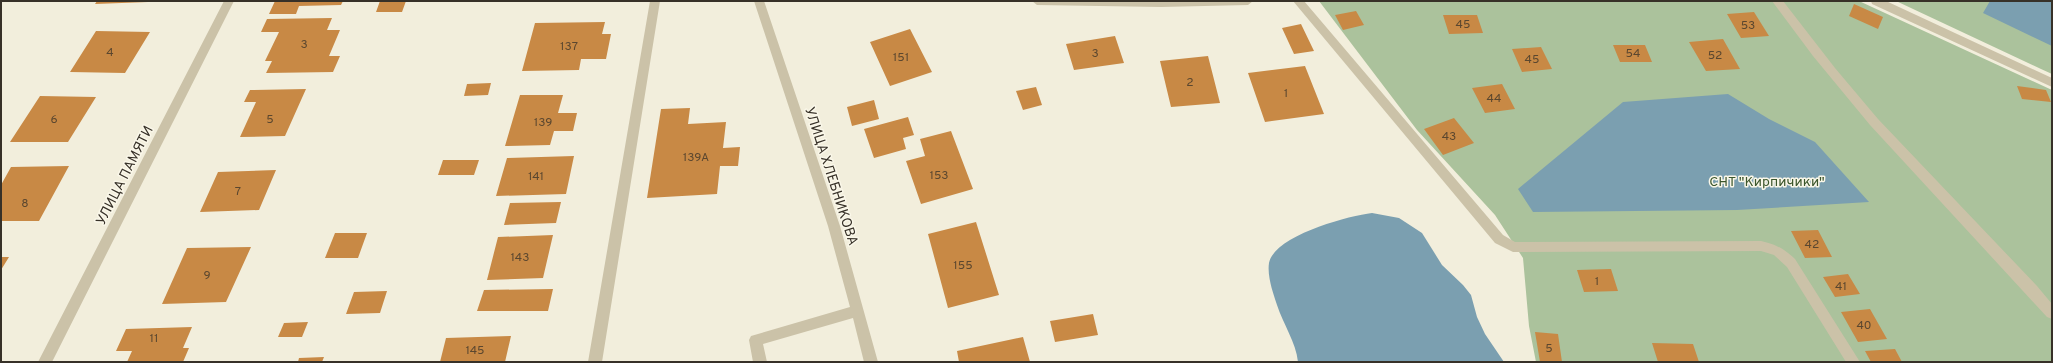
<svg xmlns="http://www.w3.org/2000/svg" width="2053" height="363" font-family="Overpass,sans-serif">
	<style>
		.green { fill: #abc29c }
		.water { fill: #7b9fb0 }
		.building { fill: #c88945 }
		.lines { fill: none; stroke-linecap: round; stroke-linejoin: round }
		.minor { fill: #cbc2a8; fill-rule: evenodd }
		.labels { text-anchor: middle; stroke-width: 3; stroke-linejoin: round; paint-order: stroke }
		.number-label { font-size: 12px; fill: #5b472f }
		.street-label { font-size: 14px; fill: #373128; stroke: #faf7e9 }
		.park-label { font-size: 14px; fill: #3b562c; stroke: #faf7e9 }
	</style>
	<rect width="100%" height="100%" fill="#f2eedc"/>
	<path class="green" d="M1319 1H1859L2052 90V362H1536L1529 326 1523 258 1495 215 1417 130Z
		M1896 1H2052V74L2041 69Z"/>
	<path class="water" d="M1990 1H2052V46L1983 13Z
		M1728 94 1769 119 1815 142 1869 202 1737 210 1533 212 1518 189 1623 102Z
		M1372 213 1399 218 1422 233 1442 265 1463 285 1471 295 1477 317 1485 334 1504 362H1298C1296 342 1283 324 1277 305 1273 293 1267 276 1269 263 1274 236 1347 216 1372 213Z"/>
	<path class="building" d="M97 1H148V2L95 4Z
		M275 1H343L341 5 299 6 296 14H269Z
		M380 1H406L402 12H376Z
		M1854 4 1883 17 1878 29 1849 16Z
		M1356 11 1364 25 1343 30 1335 15Z
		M1754 12 1769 36 1741 38 1727 14Z
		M1443 15H1477L1483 33 1449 34Z
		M332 18 327 30H340L329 56H340L333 72 266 73 272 61H265L279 32H261L267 19Z
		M605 22 602 34H611L606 59H581L579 70 522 71 535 23Z
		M1301 24 1314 51 1294 54 1282 28Z
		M910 29 932 72 890 86 870 42Z
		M96 31 150 32 125 73 70 72Z
		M1115 36 1124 63 1074 70 1066 44Z
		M1723 39 1740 69 1706 71 1689 42Z
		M1613 45H1645L1652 62H1620Z
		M1541 47 1552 69 1522 72 1512 49Z
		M1208 56 1220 103 1171 107 1160 61Z
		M1305 66 1324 114 1265 122 1248 73Z
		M491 83 488 95 464 96 467 84Z
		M1502 84 1515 109 1485 113 1472 88Z
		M2017 86 2046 90 2051 102 2022 99Z
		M1036 87 1042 105 1023 110 1016 91Z
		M306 89 285 136 240 137 256 102H244L250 90Z
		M520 95H563L558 113H577L573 131H554L550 145 505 146Z
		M40 96 96 97 68 142H10Z
		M874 100 879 119 852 126 847 107Z
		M690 108 688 124 726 122 723 148 740 147 738 166H720L717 194 647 198 661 109Z
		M908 117 914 135 903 138 906 149 874 158 864 129Z
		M1454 118 1474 143 1443 155 1424 129Z
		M951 131 973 189 921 204 906 161 925 156 920 139Z
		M574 156 566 194 496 196 507 158Z
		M443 160H479L474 175H438Z
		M69 166 39 221H1V185L11 167Z
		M276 170 259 210 200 212 218 172Z
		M561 202 556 223 504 225 510 203Z
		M976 222 999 295 948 308 928 234Z
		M1818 230 1832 257 1805 258 1791 231Z
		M335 233H367L358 258H325Z
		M553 235 543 278 487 280 498 237Z
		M251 247 226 302 162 304 187 248Z
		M1 257H9L1 270Z
		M1611 269 1618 291 1584 292 1577 270Z
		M1848 274 1860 294 1835 297 1823 277Z
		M553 289 548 311H477L484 290Z
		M387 291 380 313 346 314 354 292Z
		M1870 309 1887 339 1858 342 1841 312Z
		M1093 314 1098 335 1055 342 1050 321Z
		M308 322 302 337H278L284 323Z
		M192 327 183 348H189L183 362H127L132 351H116L126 329Z
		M1535 332 1558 334 1562 362H1540Z
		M511 336 505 362H440L446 338Z
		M1023 337 1030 362H959L957 351Z
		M1652 343 1693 344 1699 362H1658Z
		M1895 349 1902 362H1871L1865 351Z
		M324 357 322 362H298L299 358Z"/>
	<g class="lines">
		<path class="minor" d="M224 1H234L52 362H38Z
			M650 1H660L602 362H588Z
			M754 1H764L840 226 878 362H864L853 318 763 344 767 362H753L749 340 751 336 850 307 828 226Z
			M1032 1H1253L1248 5 1161 7 1037 5Z
			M1293 1H1304L1503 235 1515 242 1761 241C1777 245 1783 248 1795 259L1860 362H1846L1787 267 1774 255 1761 251 1513 252 1495 243Z
			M1772 1H1783L1835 68 1878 119 2037 286 2052 304V319L2047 317 1870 125 1813 56Z
			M1871 1H1886L2052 78V87L1872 4Z"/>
	</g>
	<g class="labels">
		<g class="number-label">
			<text x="1463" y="28">45</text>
			<text x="1748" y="29">53</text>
			<text x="304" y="48">3</text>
			<text x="569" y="50">137</text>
			<text x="110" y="56">4</text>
			<text x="1095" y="57">3</text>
			<text x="1633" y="57">54</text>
			<text x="1715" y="59">52</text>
			<text x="901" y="61">151</text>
			<text x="1532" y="63">45</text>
			<text x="1190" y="86">2</text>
			<text x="1286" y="97">1</text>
			<text x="1494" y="102">44</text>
			<text x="54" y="123">6</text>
			<text x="270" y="123">5</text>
			<text x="543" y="126">139</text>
			<text x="1449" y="140">43</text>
			<text x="696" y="161">139А</text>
			<text x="939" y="179">153</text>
			<text x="536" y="180">141</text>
			<text x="238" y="195">7</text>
			<text x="25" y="207">8</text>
			<text x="1812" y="248">42</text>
			<text x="520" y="261">143</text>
			<text x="963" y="269">155</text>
			<text x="207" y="279">9</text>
			<text x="1597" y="285">1</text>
			<text x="1841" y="290">41</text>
			<text x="1864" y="329">40</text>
			<text x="154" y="342">11</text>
			<text x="1549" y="352">5</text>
			<text x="475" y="354">145</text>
		</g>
		<g class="street-label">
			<text transform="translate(124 175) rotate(-63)" y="5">УЛИЦА ПАМЯТИ</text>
			<text transform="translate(832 176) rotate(72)" y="5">УЛИЦА ХЛЕБНИКОВА</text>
		</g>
		<g class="park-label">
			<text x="1767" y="186">СНТ "Кирпичики"</text>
		</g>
	</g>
	<rect width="2053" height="363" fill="none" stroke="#373128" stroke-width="4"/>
</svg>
